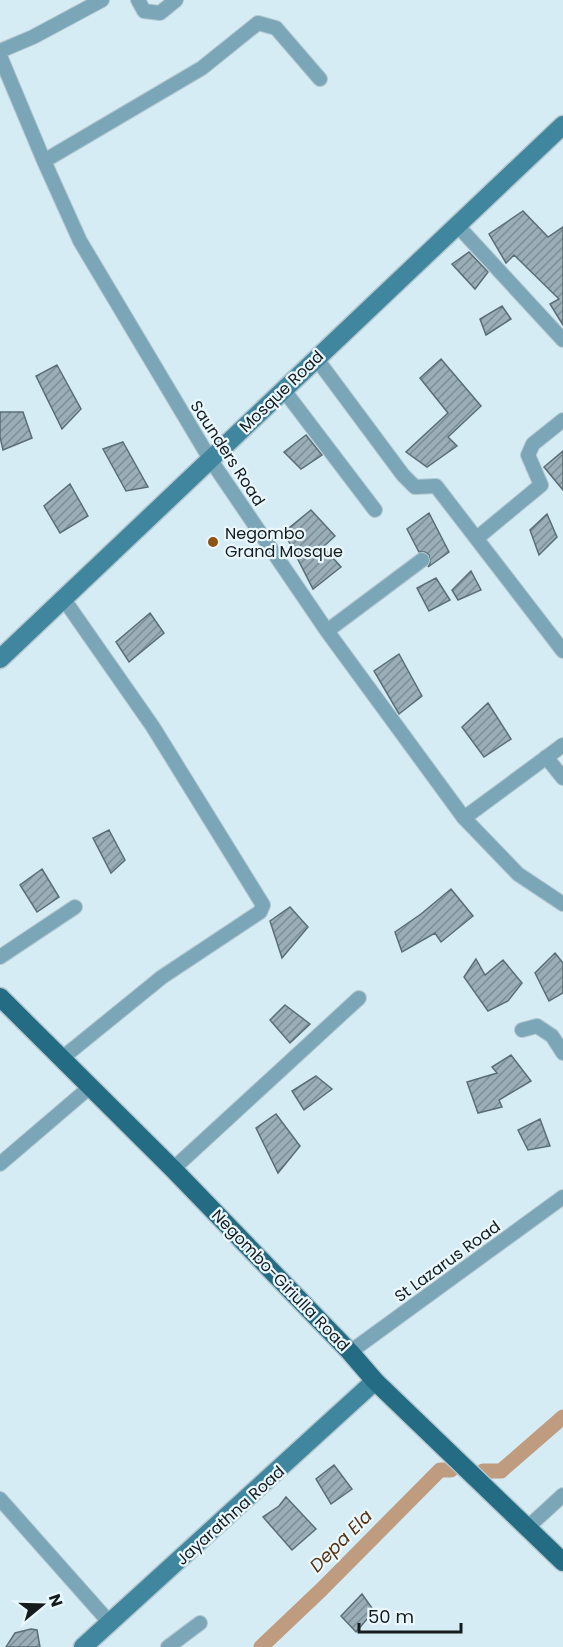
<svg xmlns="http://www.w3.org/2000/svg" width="563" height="1647" font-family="Poppins,sans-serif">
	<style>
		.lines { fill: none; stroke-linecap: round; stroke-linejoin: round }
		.canal { stroke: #bf9c80; stroke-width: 15 }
		.building { fill: url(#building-hatch); stroke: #5b6e76; stroke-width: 1.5 }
		.street-casing { stroke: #b3c7ce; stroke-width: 16 }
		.secondary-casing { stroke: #b3c7ce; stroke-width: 21 }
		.primary-casing { stroke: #b3c7ce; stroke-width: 21 }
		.street { stroke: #7ba6b7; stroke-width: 14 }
		.secondary { stroke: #40869e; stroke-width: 18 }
		.primary { stroke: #236c84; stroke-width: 18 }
		.poi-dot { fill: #8e5212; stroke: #eaf8fd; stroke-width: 2 }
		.labels { text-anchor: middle; stroke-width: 4.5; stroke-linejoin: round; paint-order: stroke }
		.street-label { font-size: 16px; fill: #141c1f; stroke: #eaf8fd }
		.poi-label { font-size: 16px; fill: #141c1f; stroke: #eaf8fd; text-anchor: start }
		.water-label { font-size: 18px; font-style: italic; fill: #573311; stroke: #eaf8fd }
	</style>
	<defs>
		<pattern id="building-hatch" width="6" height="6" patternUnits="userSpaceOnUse" patternTransform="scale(1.5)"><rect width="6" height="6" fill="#99aeb7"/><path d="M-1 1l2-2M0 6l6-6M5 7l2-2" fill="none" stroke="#7c8d94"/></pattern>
	</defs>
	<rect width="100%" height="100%" fill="#d6ecf5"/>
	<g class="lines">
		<path class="canal" d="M483 1471H501L563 1417
			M261 1647 322 1589 440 1470H451"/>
	</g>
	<path class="building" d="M523 211 548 237 563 227V325L550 304 559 299 514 255 506 263 489 234Z
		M469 252 488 272 475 289 452 264Z
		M502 306 511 319 486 335 480 319Z
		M441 359 481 406 448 437 457 446 427 467 406 452 448 413 420 378Z
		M57 365 81 409 62 429 36 376Z
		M0 412H23L32 438 3 450 0 437Z
		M306 435 322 455 301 469 284 452Z
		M123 442 148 487 126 491 103 449Z
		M563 451V490L544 467Z
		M70 484 88 516 60 533 44 506Z
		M311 510 335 536 323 547 341 567 313 589 284 532Z
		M429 513 449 552 428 567 430 563 429 555 425 552H419L407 529Z
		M547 514 557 537 539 555 530 530Z
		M471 571 481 590 458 600 452 590Z
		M436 578 450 600 429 611 417 588Z
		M150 613 164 633 129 662 116 642Z
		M399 654 422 696 399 714 374 671Z
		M488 703 511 739 484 757 462 727Z
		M109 830 125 860 111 873 93 838Z
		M42 869 59 897 37 912 20 885Z
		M451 889 473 916 441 942 435 933 402 952 395 932 421 914Z
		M290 907 308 927 282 958 270 921Z
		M555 953 563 963V993L549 1001 535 973Z
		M476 959 485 975 503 960 522 983 508 1001 488 1011 464 977Z
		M285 1005 310 1024 290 1043 270 1020Z
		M511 1055 531 1081 499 1100 502 1107 478 1113 467 1082 497 1073 492 1067Z
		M316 1076 332 1089 304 1110 292 1091Z
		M276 1114 300 1146 278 1173 256 1128Z
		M540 1119 550 1146 528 1150 518 1130Z
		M334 1465 352 1489 331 1504 316 1479Z
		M286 1497 316 1529 292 1550 263 1517 279 1506Z
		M362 1594 374 1611 356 1632 341 1616Z
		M31 1629 37 1630 40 1647H6L15 1633Z"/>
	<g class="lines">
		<g class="street-casing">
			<path id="street" d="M138 0 144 11 160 13 176 0
				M0 51 33 37 102 0
				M0 56 44 161 80 241 210 459 327 631 464 818 518 874 563 904
				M44 161 202 68 258 23 276 28 320 79
				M457 225 563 340
				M316 358 403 475 415 487 436 486 563 651
				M283 389 375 510
				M477 538 541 485 528 455 533 444 563 420
				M327 631 422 560
				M546 757 563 778
				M464 818 563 745
				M0 957 75 907
				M522 1030 537 1026 552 1036 563 1053
				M61 1059 162 977 260 912 263 905 153 727 63 598
				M0 1164 90 1087
				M173 1169 359 998
				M350 1352 563 1197
				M0 1499 110 1623
				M527 1528 563 1495
				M168 1647 200 1623"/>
		</g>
		<g class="secondary-casing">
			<path id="secondary" d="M0 659 563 125
				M83 1647 375 1381"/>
		</g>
		<g class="primary-casing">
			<path id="primary" d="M0 997 173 1169 350 1352 375 1381 563 1562"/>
		</g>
		<use href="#street" class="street"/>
		<use href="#secondary" class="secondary"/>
		<use href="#primary" class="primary"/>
	</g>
	<circle class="poi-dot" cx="213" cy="542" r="6"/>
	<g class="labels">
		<g class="street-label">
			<text transform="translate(281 391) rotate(-44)" y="6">Mosque Road</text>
			<text transform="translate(228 453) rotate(57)" y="6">Saunders Road</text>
			<text transform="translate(447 1261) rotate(-36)" y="6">St Lazarus Road</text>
			<text transform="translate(281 1280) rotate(46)" y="6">Negombo-Giriulla Road</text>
			<text transform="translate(230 1515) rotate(-42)" y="6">Jayarathna Road</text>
		</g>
		<g class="poi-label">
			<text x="225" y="539">Negombo<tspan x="225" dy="18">Grand Mosque</tspan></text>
		</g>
		<g class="water-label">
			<text transform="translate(341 1541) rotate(-45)" y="6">Depa Ela</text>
		</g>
	</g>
	<g transform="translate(42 1605) rotate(71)" stroke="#eaf8fd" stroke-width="4.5" paint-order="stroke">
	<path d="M0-4.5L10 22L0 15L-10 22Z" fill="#141c1f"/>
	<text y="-9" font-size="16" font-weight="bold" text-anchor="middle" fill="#141c1f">N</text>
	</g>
	<path d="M359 1623v9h102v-9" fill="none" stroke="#141c1f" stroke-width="3"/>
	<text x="368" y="1623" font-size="18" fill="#141c1f" stroke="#eaf8fd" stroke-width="4.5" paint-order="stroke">50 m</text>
</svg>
